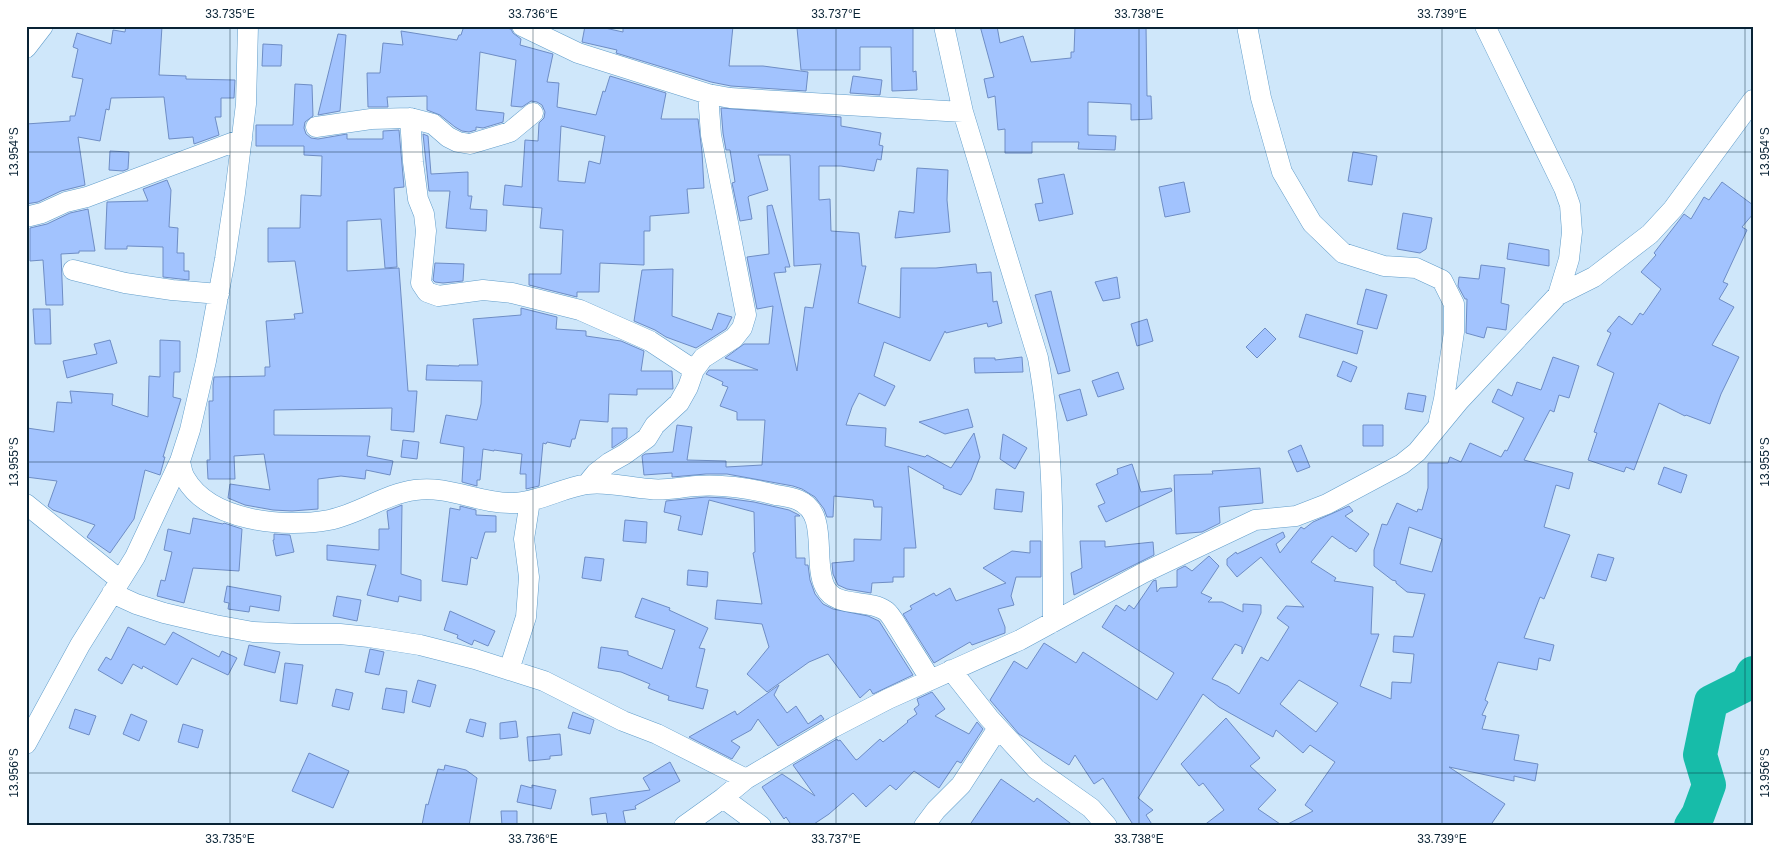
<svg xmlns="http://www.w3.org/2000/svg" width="1779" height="852" font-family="Arial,sans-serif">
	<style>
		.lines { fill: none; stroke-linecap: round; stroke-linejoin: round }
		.river { stroke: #17bca9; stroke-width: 34 }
		.building { fill: #a2c3fe; stroke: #6e8dc5; fill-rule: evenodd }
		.minor-casing { stroke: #619dca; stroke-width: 21 }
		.minor { stroke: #fff; stroke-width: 20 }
		.ticks { fill: none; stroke: #092335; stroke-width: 1; stroke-opacity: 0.45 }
		.neatline { fill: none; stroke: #092335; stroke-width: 2 }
		.ticks-label { font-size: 12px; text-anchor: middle; fill: #092335 }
	</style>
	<rect width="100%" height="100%" fill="#cfe7fa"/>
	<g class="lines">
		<path class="river" d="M1691 826 1698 815 1709 785 1700 755 1711 702 1747 684 1753 673"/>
	</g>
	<path class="building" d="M126 26H162L159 75 186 76V79L235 80 234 98H221V117H215L219 135 194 144 193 137 169 139 164 97 111 98 109 110 106 109 100 141 78 137 85 185 61 191 38 202 26 204V124L70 121V116H75L83 79 72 77 78 49 73 47 77 33 111 44 113 30 125 32Z
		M464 26H497L511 29 513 33 521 39 520 45 553 54 547 82 559 83 557 107 596 115 603 91 605 92 610 76 666 93 661 119H698L702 152 704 188 687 189 689 213 650 216V231H644V265L600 263 599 292H577V297L529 285V274H561L563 230 540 228 542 208 503 205 505 185 522 187 525 140 538 141 539 123 544 118 545 112 542 105 537 102 531 101 522 107 511 106 516 60 480 52 476 110 504 113 503 122 483 128 476 127V130L469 132 462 131 455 127 440 115 427 110V96L387 97 388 107H368L367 73H380L383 43 403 45 401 31 457 40 459 35H461ZM561 126 605 136 600 164 589 161 585 183 558 181Z
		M585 26H596L623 32V26H733L729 66H763L808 72 806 91 731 86 711 82 616 53 617 50 582 42Z
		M819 26H913V72L916 71 917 90 892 91 891 47H860V70H801L797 28Z
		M980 26H997L1000 43 1023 36 1031 62 1071 58V52H1074L1075 26H1146L1147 96H1151L1152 119 1131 120V104L1088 102V135L1116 136 1115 150 1078 149 1079 142H1032V153H1005V129L998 130 995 96 988 98 984 79 994 77Z
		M338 34 346 35 340 111 318 115Z
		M263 44 282 45 281 66H262Z
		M853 76 882 80 880 95 850 93Z
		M295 84 312 85 313 116 305 122 304 128 306 134 311 138 318 139 347 134V139H383V131L399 130 404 187 394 188 397 267 385 268 381 219 347 221V271L399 268 408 391H417L414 432 391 430 392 408 274 410V435L370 436 367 456 393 461 390 475 366 470 365 479 341 476 318 479V509L292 511 273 510 245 505 228 498 230 484 270 490 264 454 234 456 235 479H208L207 460H210L209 401H213V385L214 377 265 376V367H270L266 321 295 319 294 314 303 313 295 261 268 262V228H300L301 195 321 196 322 156 304 155V146H256V125H293Z
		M721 108 841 117V126L881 133 879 145 883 146 881 160 877 159 874 171 841 166H819V200L830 199 831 231 859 233 862 266H866L858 303 900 318 901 268H936L976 264 977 273 991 272 993 302 997 301 1002 323 988 327 987 323 946 333 945 331 930 361 884 342 874 376 895 386 885 406 859 393 852 407 846 425 886 428 885 446 925 457 927 455 951 468 974 433 980 457 971 480 961 495 943 488 944 486 908 466 916 548H904V577H893V582L872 583 871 593 847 589 838 585 833 574 832 563 854 561V539L881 540 882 507H874L873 500 834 496 833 517H827L824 509 815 497 802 489 793 486 727 474H706L672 477V473L644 475 642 456 645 454 673 452 677 425 692 427 687 460 726 461V467L762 465 765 420H737V412L720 406 728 387 722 385 723 382 706 374 709 370H758L725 358 744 344H769L773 306 757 309 747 257 769 254 767 206 772 205 790 267H785L786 272 774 273 797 371 805 307 813 308 821 264 794 266 790 155H758L768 190 749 196 748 197 752 219 740 221 732 183 735 182 730 150H726L723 133Z
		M423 134 428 136 431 174 468 172V196H472L470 209 487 210 486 231 446 228 450 191H429Z
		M110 151 129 152 128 169 123 171 109 170Z
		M1353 152 1377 156 1372 185 1348 181Z
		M917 168 948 170 947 200 950 232 895 238 899 211 914 213Z
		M1064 174 1073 214 1039 221 1035 204 1043 203 1038 179Z
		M167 180 171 190 169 227 178 228 177 253H184V271H189V280L163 277V247L127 246V249H105L107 202 148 201 143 189Z
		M1184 182 1190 212 1165 217 1159 187Z
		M1722 182 1753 205V214L1742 227 1747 230 1723 282 1728 284 1719 299 1734 307 1712 345 1739 357 1721 394 1710 424 1686 415 1685 416 1659 403 1634 470 1626 467 1624 472 1588 460 1597 433 1594 432 1614 373 1597 365 1611 333 1607 331 1619 316 1632 325 1640 313 1643 315 1661 289 1641 272 1656 255 1654 253 1684 214 1691 219 1704 197 1709 200Z
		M88 209 95 251H79V253L61 254 63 305H46L43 260 30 261V228L47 224 70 213Z
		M1403 213 1432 218 1426 249 1420 253 1397 249Z
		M1509 243 1549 250V266L1507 259Z
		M435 263 464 264 463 281 443 283 435 282 433 280Z
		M1481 265 1505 268 1501 303 1509 305 1506 330 1487 327 1484 338 1466 333 1467 299H1465L1458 286 1459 277 1479 279Z
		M673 269 672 316 712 330 718 313 732 317 726 329 696 348 666 337 655 330 634 321 642 270Z
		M1117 277 1120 298 1103 301 1095 282Z
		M1366 289 1387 295 1377 329 1357 324Z
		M1051 291 1070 371 1058 374 1035 295Z
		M521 308 557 317 556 329 586 331V336L621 341 644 351 641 371H672L673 389H637V395L609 394 608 422 580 420 575 439H572L570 447 547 442 546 444 543 443 539 486 526 489V474H520L522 454 494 450V451L483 449 480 480H477V486L462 482 464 447 440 443 446 415 477 420 481 404 482 381 426 380 427 365 459 366V365H478L473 319 521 315Z
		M33 309H50L51 344H35Z
		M1306 314 1363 331 1357 354 1299 337Z
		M1147 319 1153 341 1137 346 1131 324Z
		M1265 328 1276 339 1257 358 1246 347Z
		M110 340 117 363 67 378 63 361 97 354 94 344Z
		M160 340 180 341V372H174L173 397 181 399 163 457H165L160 475 145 470 134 519 110 553 87 537 95 525 53 510 48 506 57 481 26 477 27 428 54 432 57 402 72 403 70 391 113 394 112 405 148 417 149 376 160 377Z
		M1022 357 1023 372 975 373 974 358H995V360Z
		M1553 357 1579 366 1569 398 1559 395 1554 412 1550 410 1524 460 1573 473 1569 489 1556 485 1544 527 1570 535 1544 599 1540 597 1524 638 1554 645 1550 661 1539 658 1537 670 1498 662 1485 700 1488 702 1482 715 1486 716 1482 729 1519 735 1514 760 1538 764 1535 781 1514 776V781L1449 767 1505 804 1490 826H1284L1313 811 1305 805 1335 762 1310 745 1303 753 1276 730 1273 737 1219 707 1203 694 1138 798 1153 810 1146 815 1153 826H1134L1103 778 1094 784 1075 755 1069 765 1019 734 990 700 1014 661 1027 669 1044 643 1076 663 1083 652 1157 700 1174 673 1102 627 1116 605 1125 611 1129 605 1134 609 1153 581 1156 580 1157 592 1160 588 1177 587V570L1185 566 1192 571 1209 556 1219 566 1201 593 1212 598 1208 602H1222L1243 612V604L1261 605V613L1242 654V647L1235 644 1212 679 1228 686 1239 694 1261 657 1268 661 1289 627 1277 618 1286 606 1304 607 1261 557 1237 577 1227 565V559L1236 552 1237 554 1283 532 1285 537 1276 544 1280 553 1301 527 1304 529 1313 522 1349 506 1353 511 1345 516 1369 534 1356 552 1351 548 1350 549 1332 536 1311 562 1336 578 1334 581 1373 587 1371 634H1379L1360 686 1391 699 1392 682 1411 683 1414 654 1393 652 1394 636 1413 637 1425 594 1407 592 1396 583V581L1392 580 1374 566V550L1382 524 1387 525 1397 503 1417 512 1418 509 1422 510 1428 488V463H1448L1450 457 1461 462 1470 443 1501 457 1505 450 1507 451 1524 418 1492 402 1498 389 1512 396 1517 382 1541 390ZM1409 527 1442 539 1432 572 1400 564ZM1299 680 1338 703 1316 732 1280 704Z
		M1343 361 1357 367 1351 382 1337 376Z
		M1118 372 1124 389 1098 397 1092 381Z
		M1080 389 1087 415 1067 421 1059 395Z
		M1408 393 1426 396 1423 412 1405 409Z
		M968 409 973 427 945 434 919 422Z
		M1363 425H1383V446H1363Z
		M612 428H627V438L612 448Z
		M1003 434 1027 448 1015 469 1000 459Z
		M403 440 419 442 417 459 401 457Z
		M1301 445 1310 467 1297 472 1288 451Z
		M1132 464 1141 492 1171 488 1172 491 1106 522 1098 506 1105 503 1096 484 1118 474 1117 469Z
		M1664 467 1687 475 1681 493 1658 484Z
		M1260 468 1263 503 1219 507 1220 523 1202 532 1176 534 1174 475 1213 474 1212 471Z
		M996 489 1024 492 1022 512 994 509Z
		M706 497 725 498 754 502 789 510 799 515 800 516H795L796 558H805V565H808L810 580 815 594 823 604 833 609 868 616 879 621 913 675 873 694 870 689 860 698 828 654 809 662 767 692 747 674 769 647 762 624 715 619 717 600 762 604 753 553 755 552 754 512 709 500 702 535 678 530 681 516 664 512 666 501Z
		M402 505 401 574 421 580V601L399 596 398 602 367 595 376 565 327 560V545L379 550V529H389L387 511Z
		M460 506 476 510V515L496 516V532H485L477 559 471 557 467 585 442 581 450 508 460 510Z
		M193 518 223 524 224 523 242 529 239 571 193 568 184 603 157 596 161 580 165 581 172 552 164 550 168 529 190 534Z
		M625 520 647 522 646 543 623 541Z
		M274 534 290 535 294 552 276 556 273 540H274Z
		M1030 541H1041V577H1016L1011 596 1014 605 998 609 1005 627V633L972 645 970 642 934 663 903 614 912 609 910 606 934 593 936 596 950 588 956 601 1006 583 983 568 1012 551 1030 553Z
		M1080 541H1105V547L1153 542 1154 555 1074 595 1071 573 1082 568Z
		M1598 554 1614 558 1606 581 1591 577Z
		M585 557 604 559 601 581 582 578Z
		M688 570 708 572 707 587 687 585Z
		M227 586 281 596 279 611 250 606 249 612 228 609 229 603 224 602Z
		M337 596 361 600 357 621 333 616Z
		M642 598 670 608 669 610 708 628 699 648 705 649 696 687 708 690 703 709 668 700 669 696 648 688 650 684 621 672 598 668 601 647 628 651V655L662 669 675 630 635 617Z
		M450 611 495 631 488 646 474 640 472 645 457 638 458 635 444 630Z
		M128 627 165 645 173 632 219 657 222 651 237 658 228 675 192 658 177 685 143 666 142 669 133 664 122 684 98 670 106 657 111 660Z
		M249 645 280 652 275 673 244 665Z
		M370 649 384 652 379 675 365 672Z
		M285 663 303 665 297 704 280 701Z
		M418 680 436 685 430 707 412 702Z
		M779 685 774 695 787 713 796 706 808 724 821 715 824 719 778 746 758 719 751 730 731 741 740 747 732 759 689 737 735 711 737 715Z
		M386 688 407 691 404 713 382 709Z
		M336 689 353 693 349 710 332 706Z
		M932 692 945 709 935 716 969 734 977 722 983 729 961 763 957 761 939 788 914 771 896 790 890 785 866 807 853 793 829 814 811 826H792L786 817 784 819 762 787 782 774 815 796 793 765 837 739 838 741 840 740 856 760 858 759 880 739 883 742 908 722 907 721 917 714 914 709 919 705 917 699Z
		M75 709 96 716 89 735 69 728Z
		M573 712 594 720 590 734 568 728Z
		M131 714 147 721 139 741 123 734Z
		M1226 718 1260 758 1250 766 1276 790 1258 809 1283 826H1203L1224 810 1203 783 1199 786 1181 764Z
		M470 719 486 723 483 737 466 732Z
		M516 721 518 737 500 739V723Z
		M183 724 203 730 198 748 178 742Z
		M560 734 562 755 550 756V759L529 761 527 737Z
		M309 753 349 771 333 808 292 791Z
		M670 762 680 781 635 806 636 809 623 811 626 826H608L606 813 592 815 590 798 650 790 643 778Z
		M445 765 466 770 477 778 469 826 422 825 426 804 428 805 438 769 444 770Z
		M1001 779 1034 802 1037 798 1074 826H969Z
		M521 785 532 788V785L556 790 551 809 517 802Z
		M501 811H517V826H502Z"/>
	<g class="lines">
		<g class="minor-casing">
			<path id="minor" d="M522 26 578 53 708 94 730 98 963 112
				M944 26 963 112 1038 358C1054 446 1053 534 1053 622
				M1247 26 1261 98 1282 172 1312 223 1343 253 1384 266 1416 268 1442 280 1454 304V332L1444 399 1439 421
				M26 48 43 26
				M410 118 413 162 418 199 424 214 426 231 421 283 427 292 438 296 483 290 512 293 580 310 650 341 694 370
				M316 127 371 119 410 118 433 124 448 137 458 142 470 144 510 132 533 113
				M26 217 42 213 66 202 87 197 242 139
				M73 270 125 283 172 290 219 294
				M1558 295 1594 277 1650 234 1673 209 1753 100
				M180 461C181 466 182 473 185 478 210 522 285 528 329 520 359 514 385 494 415 490 449 485 479 504 513 503 539 502 562 488 587 484 609 481 629 488 650 489 666 491 680 487 696 486 723 484 749 488 776 495 783 496 791 497 798 500 830 513 812 562 825 587 836 609 868 598 886 611 891 615 895 623 899 629 909 646 920 662 930 679
				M587 484 596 473 609 463 625 454 647 438 655 425 679 403 688 387 694 370 703 358 734 338 742 328 746 315 711 135 708 94
				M26 504 120 580
				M112 593 136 604 164 613 215 625 253 632 300 634H340L369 637 420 645 475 659 544 681 623 721 657 734 746 779
				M509 670 526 617 529 577 524 539 530 501
				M951 670 989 718 1036 769 1091 808 1107 826
				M26 744 80 645 135 557 180 461 190 430 206 361 225 259 235 193 246 104 248 26
				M723 798 761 826
				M684 826 723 798 746 779 834 727 888 699 1020 640 1143 573 1255 520 1296 516 1327 504 1402 464 1417 452 1459 401 1558 295 1569 259 1572 232 1570 205 1564 188 1485 26
				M924 826 936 810 961 785 998 728"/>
		</g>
		<use href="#minor" class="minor"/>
	</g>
	<path class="ticks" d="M230 26V826M533 26V826M836 26V826M1139 26V826M1442 26V826M1745 26V826M26 152H1753M26 462H1753M26 773H1753"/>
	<rect width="1779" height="852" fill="none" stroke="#ffffff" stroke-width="55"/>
	<rect x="28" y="28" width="1724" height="796" class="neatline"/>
	<g class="ticks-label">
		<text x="230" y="18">33.735°E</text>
		<text x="533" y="18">33.736°E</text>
		<text x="836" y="18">33.737°E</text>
		<text x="1139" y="18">33.738°E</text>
		<text x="1442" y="18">33.739°E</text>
		<text transform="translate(14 152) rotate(-90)" y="4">13.954°S</text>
		<text transform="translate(1765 152) rotate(-90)" y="4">13.954°S</text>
		<text transform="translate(14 462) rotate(-90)" y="4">13.955°S</text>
		<text transform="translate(1765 462) rotate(-90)" y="4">13.955°S</text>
		<text transform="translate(14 773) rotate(-90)" y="4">13.956°S</text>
		<text transform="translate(1765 773) rotate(-90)" y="4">13.956°S</text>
		<text x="230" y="843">33.735°E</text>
		<text x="533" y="843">33.736°E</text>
		<text x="836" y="843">33.737°E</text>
		<text x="1139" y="843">33.738°E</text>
		<text x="1442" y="843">33.739°E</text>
	</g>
</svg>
